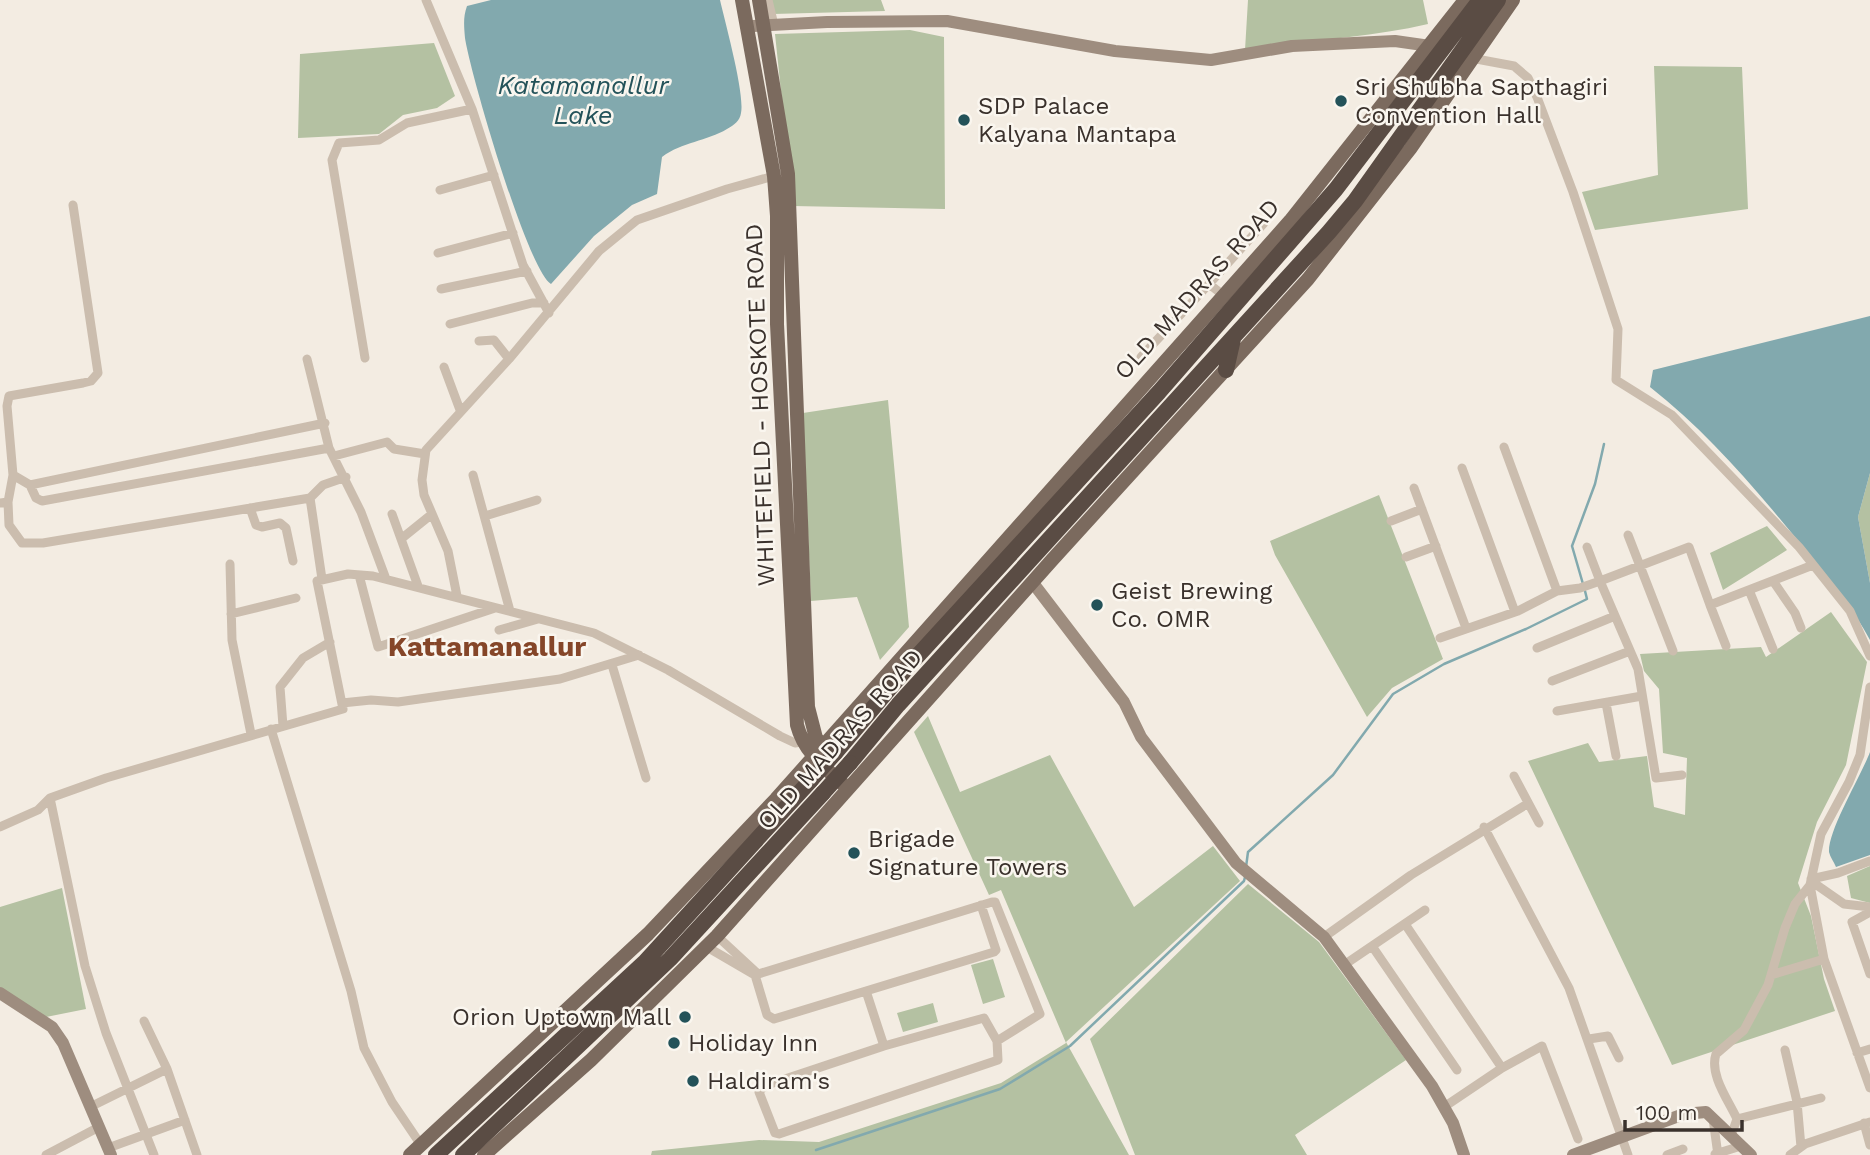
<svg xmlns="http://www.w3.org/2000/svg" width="1870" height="1155" font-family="'Work Sans',sans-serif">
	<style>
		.green { fill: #b4c1a2 }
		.water { fill: #82a9ae }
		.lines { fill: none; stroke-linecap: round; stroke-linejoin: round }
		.stream { stroke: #82a9ae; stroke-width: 2.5 }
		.street { stroke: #cbbdae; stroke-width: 9 }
		.secondary { stroke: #9e8d7f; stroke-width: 12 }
		.primary { stroke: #7b6a5e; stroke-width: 14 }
		.highway { stroke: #5a4c44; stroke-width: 16 }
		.highway-bridge { stroke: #5a4c44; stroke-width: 16 }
		.poi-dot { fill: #235259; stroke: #faf6ef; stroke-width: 2.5 }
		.labels { text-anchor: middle; stroke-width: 5; stroke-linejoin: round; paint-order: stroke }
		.poi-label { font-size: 24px; fill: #3a312c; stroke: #faf6ef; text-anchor: start }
		.street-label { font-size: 24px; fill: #3a312c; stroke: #faf6ef }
		.water-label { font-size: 26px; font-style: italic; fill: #235259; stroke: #faf6ef }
		.quarter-label { font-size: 28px; font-weight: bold; fill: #854629; stroke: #faf6ef }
	</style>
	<rect width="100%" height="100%" fill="#f3ece2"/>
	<path class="green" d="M770 0H881L885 11 773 14Z
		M1248 0H1423L1428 24C1368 38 1306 40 1245 50Z
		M910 30 944 37 945 209 793 206 775 34Z
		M434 43 455 96 437 108 403 115 379 134 298 138 300 54Z
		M1654 66 1742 67 1748 209 1595 230 1582 192 1658 175Z
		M888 400 909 627 880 660 857 597 811 601 803 413Z
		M1870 473V583L1858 517Z
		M1379 495 1443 659 1392 688 1367 717 1275 555 1270 541Z
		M1767 526 1787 550 1723 590 1710 553Z
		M1831 612 1867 662 1846 765 1817 822 1798 883 1811 916 1824 979 1835 1011 1672 1065 1528 761 1588 743 1599 762 1647 756 1654 807 1685 815 1687 758 1663 753 1659 689 1644 671 1640 654 1761 647 1766 657Z
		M928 716 960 792 1050 755 1134 907 1213 846 1240 881 1066 1042 1129 1155H651L652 1151 759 1140 819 1142 1001 1083 1066 1043 1001 890 989 895 914 732Z
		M1870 866V903L1851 898 1847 876Z
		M1248 884 1319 942 1406 1060 1295 1135 1307 1155H1135L1090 1039Z
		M62 888 86 1009 46 1017 0 987V907Z
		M993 959 1005 997 983 1004 971 965Z
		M933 1003 938 1022 903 1032 897 1013Z"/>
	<path class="water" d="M491 0H720C725 22 745 94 741 113 740 121 734 125 727 129 707 141 682 142 662 157L657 194 632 205 594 236 551 284C528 271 470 72 465 38 464 26 463 17 467 6Z
		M1870 316V473L1858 517 1870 583V640C1853 608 1830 581 1808 553 1760 494 1710 434 1650 387L1653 370Z
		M1870 752V855L1836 867C1834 862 1830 857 1829 852 1828 830 1861 776 1870 752Z"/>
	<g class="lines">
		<path class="stream" d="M1583 584 1572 546 1595 484 1604 444
			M1246 867 1248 852 1333 775 1393 694 1444 664 1526 629 1587 599 1585 591
			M816 1150 1000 1089 1070 1046 1244 881 1245 877"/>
		<path class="street" d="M426 0 472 109 523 265 549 313
			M768 0 774 25
			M1471 58 1514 66 1528 78 1537 97 1573 192 1618 329 1616 380 1672 415 1799 547 1850 611 1870 656
			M440 190 494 175
			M438 253 513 233
			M1209 284 1265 222
			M441 289 527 271
			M450 324 532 303H544
			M479 341 494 340 509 359
			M1141 357 1209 284 1223 295
			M365 358 332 160 339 143 379 140 407 123 472 109
			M307 359 329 448 361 512 386 579
			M444 367 460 410
			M1504 447 1557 591
			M334 456 387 442 394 449 425 454
			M1462 468 1515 612
			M13 475 30 485 36 498 42 501 329 448
			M473 475 510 611
			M30 485 325 423
			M1414 488 1466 628
			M310 498 323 485 346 477
			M8 502 13 475 7 406 9 396 83 383 91 381 98 373 73 205
			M0 503 8 502 9 525 22 543H43L310 498 322 579
			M250 508 256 525 262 527 280 523 286 528 293 561
			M392 514 418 586
			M485 516 537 500
			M1391 521 1422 509
			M1628 535 1673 651
			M401 539 432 514
			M1406 557 1436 546
			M230 564 232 640 251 734
			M359 575 378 647 495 608
			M1773 581 1795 613 1801 628
			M1749 590 1773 649
			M457 596 448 551 424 495 422 480 426 450 509 359 599 251 637 220 727 189 774 176
			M1710 605 1726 646
			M231 614 296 598
			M499 630 538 619
			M1440 638 1518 611 1557 591 1580 588 1600 581 1587 547
			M1537 648 1615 616
			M612 665 646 778
			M1552 681 1630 651
			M342 703 371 700 398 702 560 679 639 655
			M1606 703 1616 756
			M1557 711 1642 696
			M283 726 280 687 303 658 330 642
			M271 729 351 991 364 1048 392 1102 421 1145
			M1682 775 1656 778 1638 669 1600 581 1689 547 1710 605 1813 565
			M1514 776 1539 823
			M50 798 85 966 106 1033 154 1155
			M0 827 38 810 50 798 106 778 343 709 317 581 348 574 373 576 594 633 668 670 780 736 795 743 808 741
			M1484 827 1569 988 1628 1155
			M1811 879 1838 873 1870 861
			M1811 881 1844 904 1870 907
			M1810 885 1824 959 1870 1088
			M981 905 996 950 994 952 774 1019 767 1015 755 975 992 902H995L1040 1014 997 1041 998 1060 779 1134 775 1133 759 1092 764 1086 884 1046 984 1018 997 1041
			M1870 912 1852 922 1870 974
			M1405 924 1502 1068 1542 1046 1578 1139
			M717 936 757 973
			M1324 937 1411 875 1527 804
			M1372 946 1457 1070
			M707 947 755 975
			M1344 965 1425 910
			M1771 975 1824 959
			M866 991 884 1046
			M144 1021 167 1069 197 1155
			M1589 1039 1608 1036 1619 1058
			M1785 1050 1797 1102 1801 1147
			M1857 1053 1870 1049
			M90 1107 167 1069
			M1444 1107 1502 1068
			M1713 1119 1718 1155
			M1737 1119 1821 1098
			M1864 1123 1870 1145
			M1731 1136 1737 1119C1729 1101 1709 1075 1716 1054L1744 1030 1768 985 1785 928 1795 904 1810 885 1821 834 1849 782 1860 755 1870 687
			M108 1148 185 1120
			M1715 1154 1741 1146
			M46 1155 99 1127
			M1667 1155 1683 1149
			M1790 1155 1805 1144 1870 1122"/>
		<path class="secondary" d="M753 26 827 22 947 21 1115 51 1211 60 1292 46 1395 41 1430 46
			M1033 583 1124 702 1141 737 1236 863 1324 937 1432 1086 1453 1123 1464 1155
			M0 993 52 1027 63 1043 111 1155
			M1573 1155 1684 1114 1706 1112 1751 1155"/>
		<path class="primary" d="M742 0 774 176 777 216V324L797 725C804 752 824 767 844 785
			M759 0 788 174 808 707 816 738 829 752
			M410 1155 648 934 776 799 1290 221 1465 0
			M484 1155 591 1060 717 936 1052 560 1308 279 1410 149 1513 0"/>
		<path class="highway" d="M1226 370 1233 339
			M835 753 911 663 1159 392 1336 189 1480 0
			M850 763 898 705 1329 232 1355 201 1498 0
			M436 1155 645 962 811 780
			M463 1155 670 959 823 793"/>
		<path class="highway-bridge" d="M811 780 835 753
			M823 793 850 763"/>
	</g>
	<g class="poi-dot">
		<circle cx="1341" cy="101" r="7"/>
		<circle cx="964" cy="120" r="7"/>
		<circle cx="1097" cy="605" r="7"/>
		<circle cx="854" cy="853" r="7"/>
		<circle cx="685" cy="1017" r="7"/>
		<circle cx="674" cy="1043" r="7"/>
		<circle cx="693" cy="1081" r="7"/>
	</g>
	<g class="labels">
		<g class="poi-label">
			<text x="1355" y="95">Sri Shubha Sapthagiri<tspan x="1355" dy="28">Convention Hall</tspan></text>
			<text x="978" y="114">SDP Palace<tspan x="978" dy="28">Kalyana Mantapa</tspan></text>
			<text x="1111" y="599">Geist Brewing<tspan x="1111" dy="28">Co. OMR</tspan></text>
			<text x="868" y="847">Brigade<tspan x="868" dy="28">Signature Towers</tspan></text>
			<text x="671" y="1025" text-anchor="end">Orion Uptown Mall</text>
			<text x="688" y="1051">Holiday Inn</text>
			<text x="707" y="1089">Haldiram's</text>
		</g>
		<g class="street-label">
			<text transform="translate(1197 289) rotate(-48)" y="8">OLD MADRAS ROAD</text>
			<text transform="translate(760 405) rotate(-92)" y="8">WHITEFIELD - HOSKOTE ROAD</text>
			<text transform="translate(840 739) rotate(-48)" y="8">OLD MADRAS ROAD</text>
		</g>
		<g class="water-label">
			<text x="583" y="94">Katamanallur<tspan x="583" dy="30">Lake</tspan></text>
		</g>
		<g class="quarter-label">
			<text x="487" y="656">Kattamanallur</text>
		</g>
	</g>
	<path d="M1625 1120v10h117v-10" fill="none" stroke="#3a312c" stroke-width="3.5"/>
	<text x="1636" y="1120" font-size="21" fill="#3a312c" stroke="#faf6ef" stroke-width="5" paint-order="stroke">100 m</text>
</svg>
